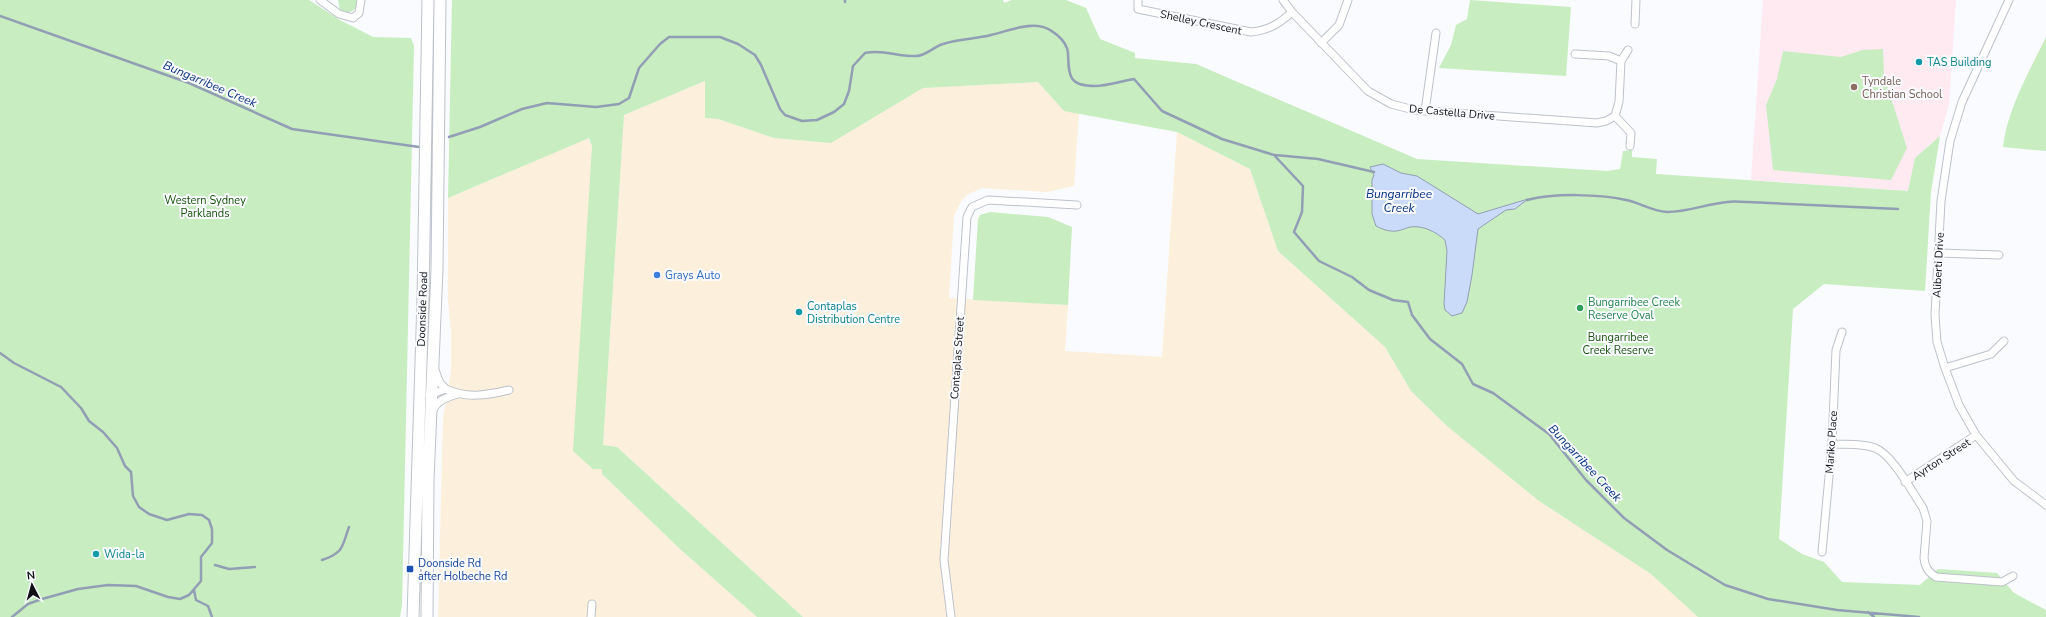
<svg xmlns="http://www.w3.org/2000/svg" width="2046" height="617" font-family="'Nunito Sans',sans-serif">
	<style>
		.industrial { fill: #fcefdb }
		.education { fill: #ffeaf1 }
		.green { fill: #c7edc0 }
		.water { fill: #cadbf9; stroke: #929eb4 }
		.lines { fill: none; stroke-linecap: round; stroke-linejoin: round }
		.stream { stroke: #929eb4; stroke-width: 2.5 }
		.street-casing { stroke: #bdc2cb; stroke-width: 9 }
		.primary-casing { stroke: #bdc2cb; stroke-width: 13 }
		.street { stroke: #fff; stroke-width: 7 }
		.primary { stroke: #fff; stroke-width: 11 }
		.culture-dot { fill: #0f9aa8; stroke: #f9fbfe; stroke-width: 1.5 }
		.education-dot { fill: #8d6e63; stroke: #f9fbfe; stroke-width: 1.5 }
		.shop-dot { fill: #3f7fe0; stroke: #f9fbfe; stroke-width: 1.5 }
		.leisure-dot { fill: #2e9e5b; stroke: #f9fbfe; stroke-width: 1.5 }
		.transit-dot { fill: #1a4fb4; stroke: #f9fbfe; stroke-width: 1.5 }
		.labels { text-anchor: middle; stroke-width: 4; stroke-linejoin: round; paint-order: stroke }
		.street-label { font-size: 11px; fill: #0f1114; stroke: #f9fbfe }
		.culture-label { font-size: 11px; fill: #0d838f; stroke: #f9fbfe; text-anchor: start }
		.education-label { font-size: 11px; fill: #785e54; stroke: #f9fbfe; text-anchor: start }
		.park-label { font-size: 11px; fill: #19540f; stroke: #f9fbfe }
		.shop-label { font-size: 11px; fill: #366cbe; stroke: #f9fbfe; text-anchor: start }
		.leisure-label { font-size: 11px; fill: #27864d; stroke: #f9fbfe; text-anchor: start }
		.transit-label { font-size: 11px; fill: #164399; stroke: #f9fbfe; text-anchor: start }
		.water-label { font-size: 12px; font-style: italic; fill: #032f80; stroke: #f9fbfe }
	</style>
	<rect width="100%" height="100%" fill="#f9fbfe"/>
	<path class="industrial" d="M705 81V118L718 119 774 138 831 143 923 88 1038 82 1064 111 1079 113 1074 186 1047 192 982 188 967 195 962 200 954 215 949 298 1068 305 1065 351 1162 357 1177 132 1250 169 1278 251 1385 347 1411 391 1447 426 1539 501 1651 574 1698 617H803L617 447 603 445 624 115Z
		M588 138 592 146 602 474 680 549 757 617H438L443 419 451 371V331L448 301V198Z"/>
	<path class="education" d="M1763 0H1956L1949 105 1940 136 1915 158 1909 191 1751 180Z"/>
	<path class="green" d="M0 0H309L340 20 373 37 411 38 414 46 402 605 400 617H0Z
		M338 0H358L357 6 353 11 346 13 340 10Z
		M452 0H1003L1004 3 1012 0H1066L1086 8 1100 39 1135 53V58L1196 64 1417 159 1607 171 1620 169 1623 151 1632 150V157L1657 159 1656 174 1908 191 1915 158 1940 136 1931 192 1925 291 1824 284 1793 309 1779 539 1802 554 1824 562 1842 582 1920 585 1938 569 1997 573 2014 593 2046 610V617H1698L1651 574 1539 501 1447 426 1411 391 1385 347 1278 251 1250 169 1177 132 1064 111 1038 82 923 88 831 143 774 138 718 119 705 118V81L624 115 603 445 617 447 803 617H757L680 549 602 474V469H593L573 451 592 146 589 138 448 198Z
		M1470 0 1571 7 1566 76 1439 68 1451 45 1456 25 1467 19Z
		M2046 37V151L2003 147C2007 110 2030 70 2046 37Z
		M1883 49 1884 76 1907 148 1891 180 1773 170 1766 105 1777 79 1783 51 1841 57 1862 50Z
		M990 212 1048 217 1072 227 1068 305 973 300 978 219 980 215Z"/>
	<path class="water" d="M1383 164 1401 173 1417 176 1478 214 1528 199 1515 209 1506 210 1478 229 1472 275 1467 302 1462 313 1452 316 1445 310 1444 304 1447 251 1445 240C1436 232 1423 225 1410 227 1403 229 1398 232 1391 231 1386 231 1380 228 1376 226L1372 214V180L1374 175 1370 167Z"/>
	<g class="lines">
		<path class="stream" d="M845 2V0
			M0 16 189 83 292 129 419 147
			M449 137 480 127 522 109 547 103 596 107 619 104 629 98 639 68 660 44 669 37H720L738 44 755 55 761 65 780 109 785 115 802 121 817 120 834 112 844 104 849 91 853 66 865 53C884 49 898 57 916 56 926 56 933 47 943 44 958 39 975 39 991 35 1005 32 1023 24 1038 26 1050 27 1067 40 1068 53 1069 74 1067 86 1095 86 1108 86 1122 81 1134 79L1162 111 1222 139 1274 155 1303 186 1302 212 1294 232 1319 261 1352 277 1369 290 1393 300 1408 302 1412 315 1430 339 1462 364 1473 384 1493 393 1549 434 1586 480 1624 518 1667 550 1725 585 1768 599 1837 610 1919 617
			M1275 155 1318 159 1374 172
			M1527 200C1554 193 1599 194 1626 200 1641 203 1651 211 1667 212 1688 212 1706 204 1727 202 1734 201 1741 202 1748 202L1898 209
			M0 353 14 363 61 387 81 408 89 421 103 432 117 448 125 466 131 472 133 496 139 507 149 514 167 520 189 514 202 515 209 520 212 529V543L201 557V581L189 595 180 599 168 597 136 586 108 585 78 589 42 599 28 604 12 617
			M322 560C344 553 342 546 349 527
			M215 565 229 569 255 567
			M194 590 196 600 208 606 212 617
			M1868 612 1874 617"/>
		<g class="street-casing">
			<path id="street" d="M320 0 339 14 353 18 359 13 361 0
				M1138 0V9L1251 32C1269 30 1279 24 1292 12
				M1283 0 1292 12 1368 91 1391 104 1414 110 1597 123 1606 121 1615 116
				M2009 0 1962 102 1950 141 1941 201 1935 315 1937 342 1945 368 1959 405 1976 435 2014 481 2046 505
				M1635 24 1636 0
				M1321 43 1339 25 1348 0
				M1575 54 1609 56 1621 61
				M1425 111 1436 33
				M1615 116 1619 102 1621 61 1628 50
				M1615 116 1631 133 1630 146
				M1939 253 1999 255
				M1945 368 1991 354 2004 341
				M435 370 440 383 446 389
				M429 395 446 389C466 399 488 395 509 390
				M432 412C437 400 447 397 458 394
				M1832 444C1845 445 1862 443 1875 448 1893 455 1912 492 1923 508L1927 521 1924 558C1925 567 1928 572 1936 577L2002 582 2013 576
				M1905 482 1976 435
				M1822 552 1832 444 1836 350 1842 332
				M591 617 592 604
				M951 617 944 560 967 217 972 207 988 200 1077 205"/>
		</g>
		<g class="primary-casing">
			<path id="primary" d="M413 617 423 299 428 0
				M427 617 428 480 437 269 440 0"/>
		</g>
		<use href="#street" class="street"/>
		<use href="#primary" class="primary"/>
	</g>
	<g class="culture-dot">
		<circle cx="1919" cy="62" r="4"/>
		<circle cx="799" cy="312" r="4"/>
		<circle cx="96" cy="554" r="4"/>
	</g>
	<circle class="education-dot" cx="1854" cy="87" r="4"/>
	<circle class="shop-dot" cx="657" cy="275" r="4"/>
	<circle class="leisure-dot" cx="1580" cy="308" r="4"/>
	<rect class="transit-dot" x="406" y="565" width="8" height="8" rx="2"/>
	<g class="labels">
		<g class="street-label">
			<text transform="translate(1201 22) rotate(12)" y="4">Shelley Crescent</text>
			<text transform="translate(1452 112) rotate(5)" y="4">De Castella Drive</text>
			<text transform="translate(1938 265) rotate(-87)" y="4">Aliberti Drive</text>
			<text transform="translate(422 309) rotate(-88)" y="4">Doonside Road</text>
			<text transform="translate(957 358) rotate(-86)" y="4">Contaplas Street</text>
			<text transform="translate(1831 442) rotate(-86)" y="4">Mariko Place</text>
			<text transform="translate(1941 459) rotate(-33)" y="4">Ayrton Street</text>
		</g>
		<g class="culture-label">
			<text x="1927" y="66">TAS Building</text>
			<text x="807" y="310">Contaplas<tspan x="807" dy="13">Distribution Centre</tspan></text>
			<text x="104" y="558">Wida-la</text>
		</g>
		<g class="education-label">
			<text x="1862" y="85">Tyndale<tspan x="1862" dy="13">Christian School</tspan></text>
		</g>
		<g class="park-label">
			<text x="205" y="204">Western Sydney<tspan x="205" dy="13">Parklands</tspan></text>
			<text x="1618" y="341">Bungarribee<tspan x="1618" dy="13">Creek Reserve</tspan></text>
		</g>
		<g class="shop-label">
			<text x="665" y="279">Grays Auto</text>
		</g>
		<g class="leisure-label">
			<text x="1588" y="306">Bungarribee Creek<tspan x="1588" dy="13">Reserve Oval</tspan></text>
		</g>
		<g class="transit-label">
			<text x="418" y="567">Doonside Rd<tspan x="418" dy="13">after Holbeche Rd</tspan></text>
		</g>
		<g class="water-label">
			<text transform="translate(210 84) rotate(23)" y="4">Bungarribee Creek</text>
			<text x="1399" y="198">Bungarribee<tspan x="1399" dy="14">Creek</tspan></text>
			<text transform="translate(1585 463) rotate(47)" y="4">Bungarribee Creek</text>
		</g>
	</g>
	<g transform="translate(32 585) rotate(354)" stroke="#f9fbfe" stroke-width="3" paint-order="stroke">
	<path d="M0-3L7 15L0 10L-7 15Z" fill="#0f1114"/>
	<text y="-6" font-size="11" font-weight="bold" text-anchor="middle" fill="#0f1114">N</text>
	</g>
</svg>
